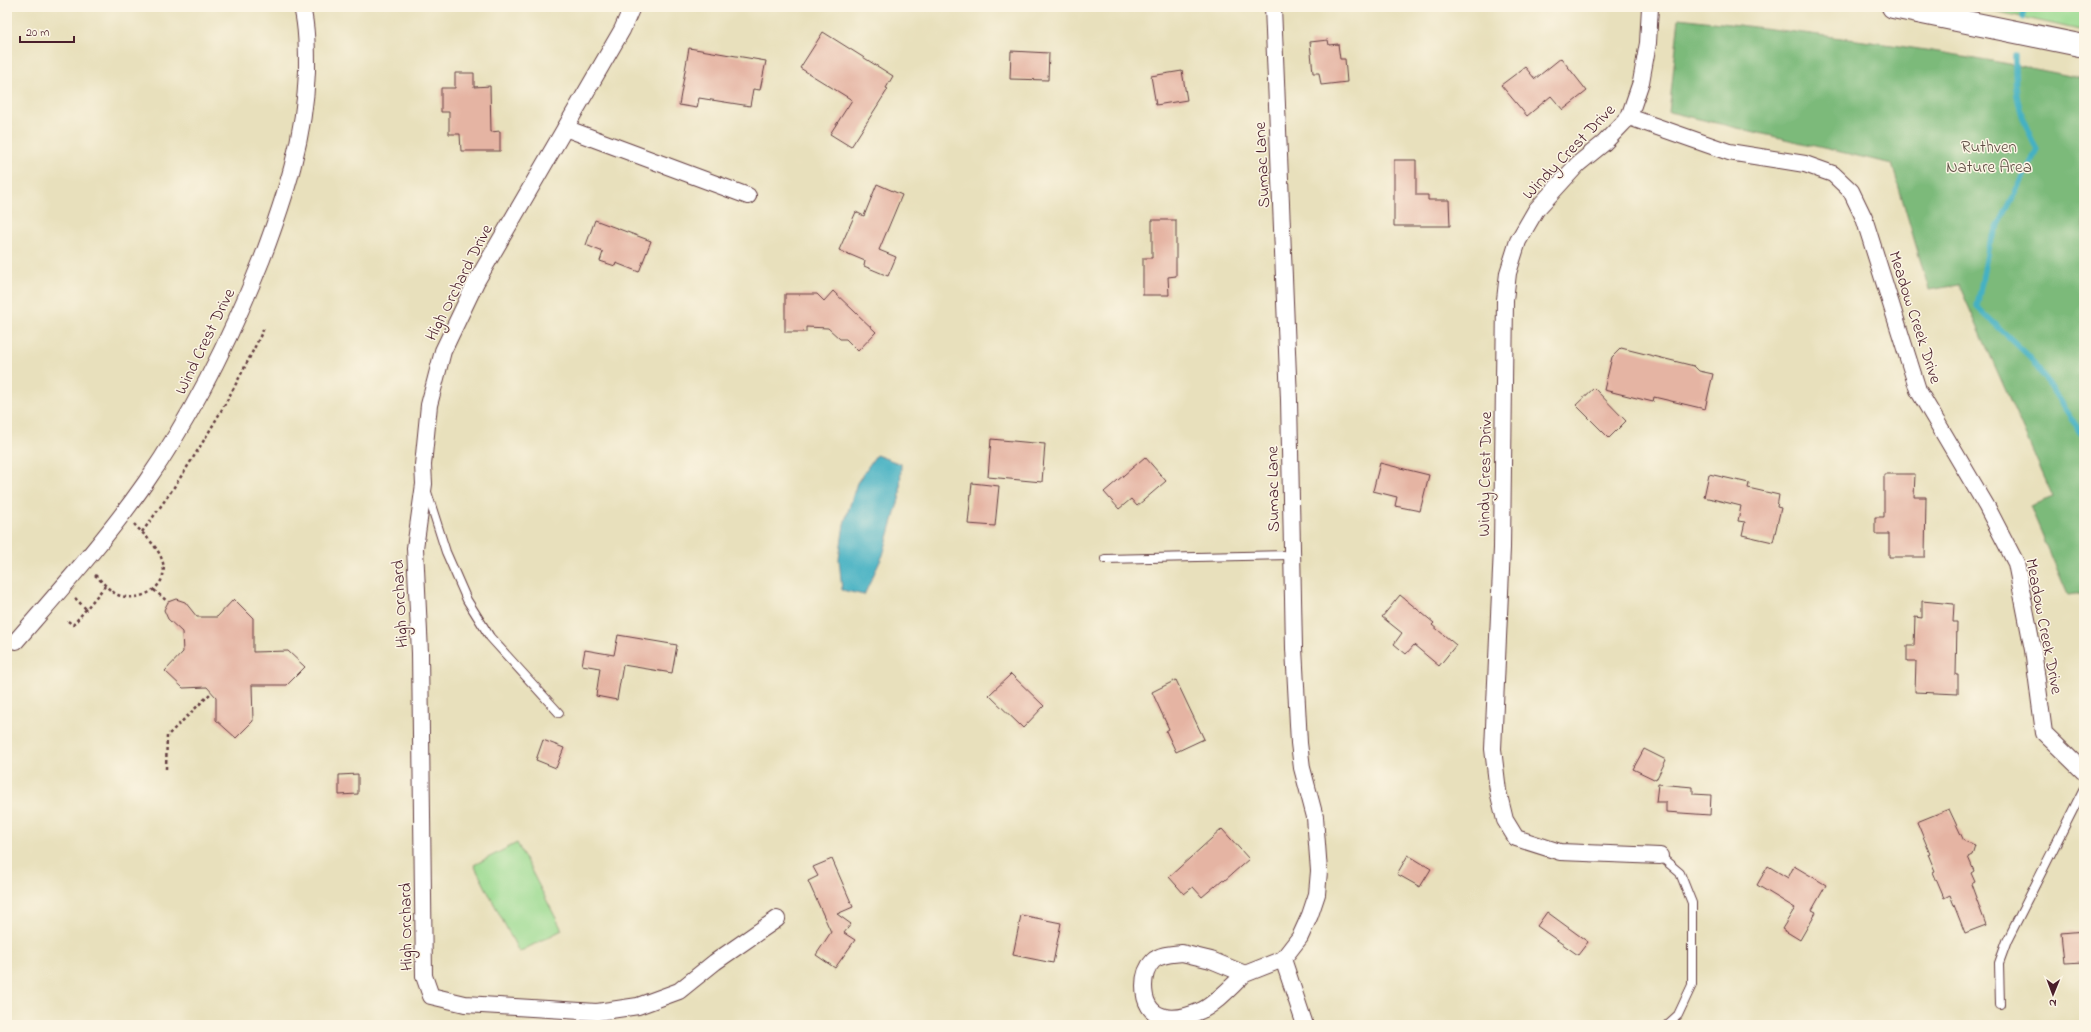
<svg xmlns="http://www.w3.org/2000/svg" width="2091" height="1032" font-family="'Indie Flower',sans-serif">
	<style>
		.green { fill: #9ada90; stroke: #727c5e }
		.forest { fill: #7bba7a; stroke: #626c52 }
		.water { fill: #45b1c3; stroke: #486877 }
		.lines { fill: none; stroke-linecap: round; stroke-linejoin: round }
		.stream { stroke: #45b1c3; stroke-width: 5.5 }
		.building { fill: #e5b4a3 }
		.service-casing { stroke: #623c41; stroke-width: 10 }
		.minor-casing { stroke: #623c41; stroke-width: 18 }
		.secondary-casing { stroke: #623c41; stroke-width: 24 }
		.path { stroke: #623c41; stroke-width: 2.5; stroke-dasharray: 3 3; stroke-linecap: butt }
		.service { stroke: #fff; stroke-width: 8 }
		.minor { stroke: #fff; stroke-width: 16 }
		.secondary { stroke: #fff; stroke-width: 22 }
		.labels { text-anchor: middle; stroke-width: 3; stroke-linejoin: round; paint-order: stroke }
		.park-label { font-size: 17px; fill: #5e4e44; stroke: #fcf5e5 }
		.street-label { font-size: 17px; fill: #4a1f2b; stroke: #fcf5e5 }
	</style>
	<rect width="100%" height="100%" fill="#fcf5e5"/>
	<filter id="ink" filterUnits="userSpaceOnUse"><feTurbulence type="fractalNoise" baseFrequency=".025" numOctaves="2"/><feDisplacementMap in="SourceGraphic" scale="8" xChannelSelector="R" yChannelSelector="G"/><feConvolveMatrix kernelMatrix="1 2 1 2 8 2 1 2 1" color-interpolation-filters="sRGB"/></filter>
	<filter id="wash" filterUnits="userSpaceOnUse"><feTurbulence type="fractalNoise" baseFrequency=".012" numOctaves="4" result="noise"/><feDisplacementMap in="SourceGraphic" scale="16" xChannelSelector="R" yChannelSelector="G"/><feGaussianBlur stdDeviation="0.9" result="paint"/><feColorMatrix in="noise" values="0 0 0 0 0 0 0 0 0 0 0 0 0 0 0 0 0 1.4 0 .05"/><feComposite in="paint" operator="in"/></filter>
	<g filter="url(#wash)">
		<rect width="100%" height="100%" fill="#e8e0bc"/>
		<path class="green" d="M1977 7H2084V31Z
			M517 843 562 930 519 952 474 865Z"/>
		<path class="forest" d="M1679 18C1815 34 1951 50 2084 79V593L2068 595 2030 506 2053 497 1959 285 1929 290 1892 164 1669 112Z"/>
		<path class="water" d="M876 455 901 464 900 496 883 555 864 595 842 590 839 559 844 524 857 483Z"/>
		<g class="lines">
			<path class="stream" d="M2022 17 2025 7
				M2015 55C2014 96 2019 114 2037 150L1989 244 1977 307 2030 357 2084 437"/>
		</g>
		<g id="blocks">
			<path class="building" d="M823 32 893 76 886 88 888 89 851 147 830 134 852 100 800 68Z
				M1328 40 1329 45 1338 44 1340 59H1345L1347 82 1321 85 1319 73H1313L1310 42Z
				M689 48 766 61 760 90 753 89 750 106 699 98 697 108 679 105Z
				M1011 51 1049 53 1048 80 1010 79Z
				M1561 58 1587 91 1563 110 1551 96 1527 116 1501 85 1525 67 1535 79Z
				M1182 71 1187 100 1156 105 1151 76Z
				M455 73H474V87L490 86 491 132 500 131V151H461L460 134H449V112H441V88H455Z
				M1394 160H1416V195H1428V200H1449L1450 226H1394Z
				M877 184 902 195 879 250 896 257 888 276 864 266 865 261 839 250 856 212 864 216Z
				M595 220 651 241 639 272 616 263 615 266 600 261 603 252 586 245Z
				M1152 220H1176V276L1168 277 1169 295H1143V258H1152Z
				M833 291 876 332 858 351 846 339H840L828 328 806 327V332H785V294H817L824 301Z
				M1621 348 1694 366 1699 371 1713 374 1705 409 1654 397 1653 402 1604 390 1612 357Z
				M1594 388 1626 421 1609 438 1576 405Z
				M991 439 1045 444 1042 482 988 477Z
				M1145 457 1166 481 1137 506 1131 499 1119 509 1104 492Z
				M1380 463 1429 475 1420 511 1395 506 1397 497 1373 491Z
				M1709 474 1749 483 1748 488 1779 495 1777 507 1781 508 1773 542 1742 535 1745 522 1738 521 1741 506 1704 497Z
				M1884 474H1915L1914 497H1926L1925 557H1889V534H1875V517H1884Z
				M972 483 999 486 995 526 968 524Z
				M1400 595 1434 623 1432 625 1456 645 1439 666 1414 645 1406 654 1394 644 1402 633 1382 617Z
				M176 599 185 602 197 617H217L234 599 253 618V652L288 651 305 667 287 685H252L253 721 236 738 216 720V697L207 687 183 688 165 671 183 652 182 632 168 619 164 610 168 602Z
				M1922 601 1954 604 1953 622H1957L1956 675H1958V694L1915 692 1916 661H1907V646H1914L1915 617 1922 618Z
				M618 635 677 645 672 673 623 665 617 700 596 696 600 668 582 665 585 650 614 655Z
				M1011 674 1044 706 1023 728 989 695Z
				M1176 680 1204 739 1176 752 1166 731 1169 729 1152 692Z
				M543 740 564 748 556 768 536 760Z
				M1644 749 1666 760 1656 780 1633 769Z
				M358 774V794L339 795V775Z
				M1658 784 1693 787V794L1711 795 1710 815 1666 812V802H1656Z
				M1949 809 1964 841 1975 845 1972 855 1968 857 1974 871 1971 873 1975 882 1971 884 1986 925 1965 933 1950 895 1944 898 1933 872 1935 871 1928 854 1930 853 1917 822Z
				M1222 829 1249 859 1224 881 1222 880 1202 897 1193 887 1184 894 1169 877Z
				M1408 855 1431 869 1420 887 1397 874Z
				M832 859 853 907 837 914 851 924 844 933 855 940 835 968 816 955 831 932 808 881 818 876 813 867Z
				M1768 866 1788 878 1794 866 1826 885 1812 910 1816 912 1800 940 1782 929 1795 908 1757 885Z
				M1547 912 1588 942 1578 955 1537 926Z
				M1021 915 1061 923 1053 963 1013 955Z
				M2084 931V962L2064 963 2061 933Z"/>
		</g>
	</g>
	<g filter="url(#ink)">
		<use href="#blocks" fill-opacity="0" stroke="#623c41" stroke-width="1"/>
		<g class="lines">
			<g class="service-casing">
				<path id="service" d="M427 492 446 552 467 600 490 637 559 713
					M1105 559 1292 555
					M1660 856 1680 873 1692 903V985L1678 1015 1667 1025
					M2000 1005 1999 963 2007 941 2084 788"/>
			</g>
			<g class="minor-casing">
				<path id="minor" d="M632 7 622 30 476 282 443 351 429 405 423 465 424 484 415 548 420 653 424 976 431 996 465 1004 597 1012 638 1006 679 991 715 962 777 919
					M1273 7 1289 400 1294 648 1299 743 1302 768 1315 817 1319 871 1317 894 1310 915 1300 937 1283 959 1305 1025
					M1650 7 1648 43 1641 82 1629 117 1604 143 1578 164 1536 210 1518 241 1508 273 1505 300 1502 548 1493 749 1498 791 1505 820 1516 838 1560 852 1660 856
					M1629 117 1729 152 1805 164 1833 174 1851 191 1864 218 1918 390 1987 507 2016 563 2033 650 2044 733 2084 772
					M565 128 748 196
					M16 641C61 589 107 538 146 482 194 413 231 337 262 259 285 198 305 137 307 71 307 50 307 28 302 7
					M1182 953 1211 960 1245 974C1232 985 1215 1005 1200 1011 1173 1023 1144 1021 1144 986 1144 977 1146 968 1153 961 1160 954 1173 954 1182 953Z
					M1245 974 1283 959"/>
			</g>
			<g class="secondary-casing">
				<path id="secondary" d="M1893 7 2084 46"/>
			</g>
			<path class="path" d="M142 532C190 468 230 400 264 328
				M95 575C102 581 109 591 118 595 138 603 169 589 163 563 159 547 145 536 134 524
				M154 590 168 602
				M75 598 86 609
				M68 621 73 625 106 585
				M166 769 167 736 212 692"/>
			<use href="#service" class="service"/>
			<use href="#minor" class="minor"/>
			<use href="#secondary" class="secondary"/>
		</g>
	</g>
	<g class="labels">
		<g class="park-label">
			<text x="1989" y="152">Ruthven<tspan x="1989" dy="20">Nature Area</tspan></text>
		</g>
		<g class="street-label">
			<text transform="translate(1568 151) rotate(-46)" y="6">Windy Crest Drive</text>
			<text transform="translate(1261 165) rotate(-93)" y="6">Sumac Lane</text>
			<text transform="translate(458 282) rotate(-63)" y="6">High Orchard Drive</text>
			<text transform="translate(1916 317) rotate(72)" y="6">Meadow Creek Drive</text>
			<text transform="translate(204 341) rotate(-64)" y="6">Wind Crest Drive</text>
			<text transform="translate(1484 474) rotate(-89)" y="6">Windy Crest Drive</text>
			<text transform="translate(1272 489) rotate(-91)" y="6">Sumac Lane</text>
			<text transform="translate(399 604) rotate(-93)" y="6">High Orchard</text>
			<text transform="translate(2045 626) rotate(79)" y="6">Meadow Creek Drive</text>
			<text transform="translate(405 927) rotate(-91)" y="6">High Orchard</text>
		</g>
	</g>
	<rect width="2091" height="1032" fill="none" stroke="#fcf5e5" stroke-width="24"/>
	<g transform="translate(2053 994) rotate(181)" stroke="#fcf5e5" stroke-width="3" paint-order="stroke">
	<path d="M0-3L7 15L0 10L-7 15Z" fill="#4a1f2b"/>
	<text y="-6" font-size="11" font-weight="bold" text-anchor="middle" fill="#4a1f2b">N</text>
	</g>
	<path d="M20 36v6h54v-6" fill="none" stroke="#4a1f2b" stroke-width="2"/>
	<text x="26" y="36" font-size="12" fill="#4a1f2b" stroke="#fcf5e5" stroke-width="3" paint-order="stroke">20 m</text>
</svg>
